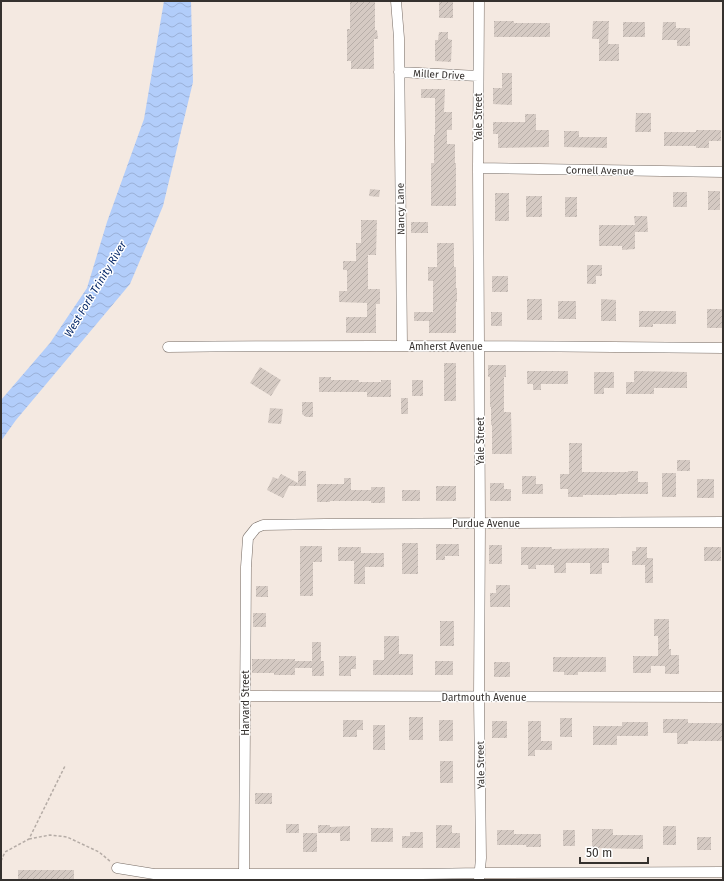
<svg xmlns="http://www.w3.org/2000/svg" width="724" height="881" font-family="'Fira Sans',sans-serif">
	<style>
		.water { fill: url(#water-waves) }
		.building { fill: url(#building-hatch) }
		.lines { fill: none; stroke-linecap: round; stroke-linejoin: round }
		.minor-casing { stroke: #766c65; stroke-width: 11 }
		.path { stroke: #b5aca6; stroke-width: 1.5; stroke-dasharray: 3 2; stroke-linecap: butt }
		.minor { stroke: #fff; stroke-width: 10 }
		.labels { text-anchor: middle; stroke-width: 3; stroke-linejoin: round; paint-order: stroke }
		.street-label { font-size: 10px; fill: #35312e; stroke: #fff }
		.water-label { font-size: 11px; font-style: italic; fill: #082a6a; stroke: #fff }
	</style>
	<defs>
		<pattern id="water-waves" width="16" height="10" patternUnits="userSpaceOnUse"><rect width="16" height="10" fill="#b2cdfa"/><path d="M0 5q4-4 8 0t8 0" fill="none" stroke="#9ab0d7"/></pattern>
		<pattern id="building-hatch" width="6" height="6" patternUnits="userSpaceOnUse"><rect width="6" height="6" fill="#d5cac3"/><path d="M-1 1l2-2M0 6l6-6M5 7l2-2" fill="none" stroke="#b7aea8"/></pattern>
	</defs>
	<rect width="100%" height="100%" fill="#f4e9e1"/>
	<path class="water" d="M164 1H191L193 82 163 206 130 284 16 420 1 441V400L50 343 87 288 107 222 144 119Z"/>
	<path class="building" d="M350 1H375V30H377L378 39H374V69H351V61H347V29H350Z
		M439 1H453V18H439Z
		M494 21H514V23H550V37H494Z
		M593 21H609L608 44H619V61H599V39H592Z
		M623 22H645V37H623Z
		M663 22H676V28H690V46H677V40H662Z
		M439 32H448V39L452 40 451 62 435 61V40H438Z
		M502 73H512V105L493 104V88H502Z
		M421 89H445L444 112H452V130H447V144H455V163H456V206H431V163H434V135H435V98H421Z
		M636 113H651V132H635Z
		M525 114H536V130H549V147L498 148V134H493V122H525Z
		M696 130H721V141H709V148H696V146H664V132H696Z
		M564 131H579V137H607V148L564 147Z
		M370 189 380 190 379 197 369 196Z
		M708 191H720V210H708Z
		M673 192H687V207H673Z
		M495 193H509V221H495Z
		M526 196H542V217H526Z
		M565 197H577V217H565Z
		M634 216H647L648 232H635V249L622 250V246H599V225H635Z
		M361 220H377L376 255H368V289H380V304H376V333H346V317H367V303L339 302V291H347V270H343V261H356V243H361Z
		M411 222H428V233H411Z
		M437 243H454V267H456V288H457V302H456V333H429V321H414V312H433V281H428V267H437Z
		M587 265H602V276H596V284H587Z
		M492 276H508V292H492Z
		M527 299H542V320H527Z
		M601 299 616 300V321H601Z
		M558 301H576V319H558Z
		M707 309H723V328H707Z
		M639 311H676V324H653V327H639Z
		M491 312H502V326H491Z
		M444 363H456V401H444Z
		M488 365H506V377H504V412H511L512 454H492V425H491V407H490V377H488Z
		M260 367 281 380 271 396 250 383Z
		M527 371H568V384H541V390H533V384H527Z
		M634 371 687 372V388H654V394H626V382H634Z
		M594 372H614V388H604V394H594Z
		M319 377H331V380H359V382H381V380H391V397H367V392H319Z
		M412 380H423V396H412Z
		M401 398H408V414H401Z
		M302 402H313V417H306L302 414Z
		M270 408 283 409 281 424 268 423Z
		M569 443H582V472H628V471H638V482H648V494H617V495H583V497H568V489H560V474H569Z
		M677 460H690V471H677Z
		M298 471H306V486H289L283 498 267 490 273 477 278 479 281 474 298 483Z
		M662 473H676V497H662Z
		M522 476H536V484H543V494H522Z
		M344 478H351V490H371V487H385V503H371V501H330V502H317V484H344Z
		M697 479H714V498H697Z
		M490 483H504V489H511V501H490Z
		M436 486H456V501H436Z
		M402 490H420V501H402Z
		M402 543H418V574H402Z
		M436 544H459V556H445V560H436Z
		M489 545H502V564H489Z
		M300 546H322V562H313V596H300Z
		M338 547H361V553H384V567H365V584H354V561H338Z
		M521 547H552V549L609 548V563H602V574H590V563H566V573H554V565H536V569H528V565H521Z
		M636 547H647V558H653V583H645V565H632V551H636Z
		M704 547H721V561H704Z
		M496 585H510V607H490V593H496Z
		M256 586H268V597H256Z
		M253 613H266V627H253Z
		M654 619H669V649H671V655H679V674H665V666H651V673H633V656H658V636H654Z
		M440 621H454V646H440Z
		M384 636H399V654H413V675H373V660H384Z
		M312 642H321V661H324V676H312V668H295V675H274V673H252V659H295V661H312Z
		M339 656H356V669H351V676H339Z
		M553 657H606V672H578V675H564V672H553Z
		M435 661H453V675H435Z
		M494 662H510V677H494Z
		M409 717H423V740H409Z
		M560 718H572V737H560Z
		M663 719H688V723H723V741H688V744H677V733H663Z
		M343 720H363V730H357V737H343Z
		M439 720H453V741H439Z
		M492 721H507V738H492Z
		M528 721H541V741H552V750H535V756H528Z
		M622 722H648V736H617V745H593V726H622Z
		M373 725H385V750H373Z
		M440 761H453V783H440Z
		M255 793H272V804H255Z
		M286 824H299V833H286Z
		M318 825H330V827L350 826V841H340V833H318Z
		M436 825H452V833H460V848H436Z
		M663 826H676V845H663Z
		M371 828H393V842H371Z
		M592 829H613V835H643V849L592 848Z
		M497 830H514V834H541V847H526V845H497Z
		M563 830H575V846H563Z
		M410 832H423V848H402V836H410Z
		M303 833H317V852H303Z
		M697 837H711V850H697Z
		M18 870H74V880H18Z"/>
	<g class="lines">
		<g class="minor-casing">
			<path id="minor" d="M396 1 399 38 402 346
				M399 72 478 76
				M478 168 723 172
				M168 347C353 345 538 346 723 348
				M245 696 723 697
				M117 868 154 874H422L480 873 723 872
				M244 874 246 567 248 538 256 528 263 525 325 524 723 522
				M479 880 481 858 479 697 480 523 478 168 479 1"/>
		</g>
		<path class="path" d="M29 839 50 835 67 837 99 852 111 862
			M1 861 5 852 29 839 65 766"/>
		<use href="#minor" class="minor"/>
	</g>
	<g class="labels">
		<g class="street-label">
			<text transform="translate(439 74) rotate(3)" y="4">Miller Drive</text>
			<text transform="translate(478 117) rotate(-90)" y="4">Yale Street</text>
			<text transform="translate(600 170) rotate(1)" y="4">Cornell Avenue</text>
			<text transform="translate(400 209) rotate(-91)" y="4">Nancy Lane</text>
			<text x="446" y="350">Amherst Avenue</text>
			<text transform="translate(480 441) rotate(-90)" y="4">Yale Street</text>
			<text x="486" y="527">Purdue Avenue</text>
			<text x="484" y="701">Dartmouth Avenue</text>
			<text transform="translate(245 703) rotate(-90)" y="4">Harvard Street</text>
			<text transform="translate(480 765) rotate(-91)" y="4">Yale Street</text>
		</g>
		<g class="water-label">
			<text transform="translate(95 289) rotate(-59)" y="4">West Fork Trinity River</text>
		</g>
	</g>
	<rect width="724" height="881" fill="none" stroke="#35312e" stroke-width="4"/>
	<path d="M580 857v6h68v-6" fill="none" stroke="#35312e" stroke-width="2"/>
	<text x="586" y="857" font-size="12" fill="#35312e" stroke="#ffffff" stroke-width="3" paint-order="stroke">50 m</text>
</svg>
